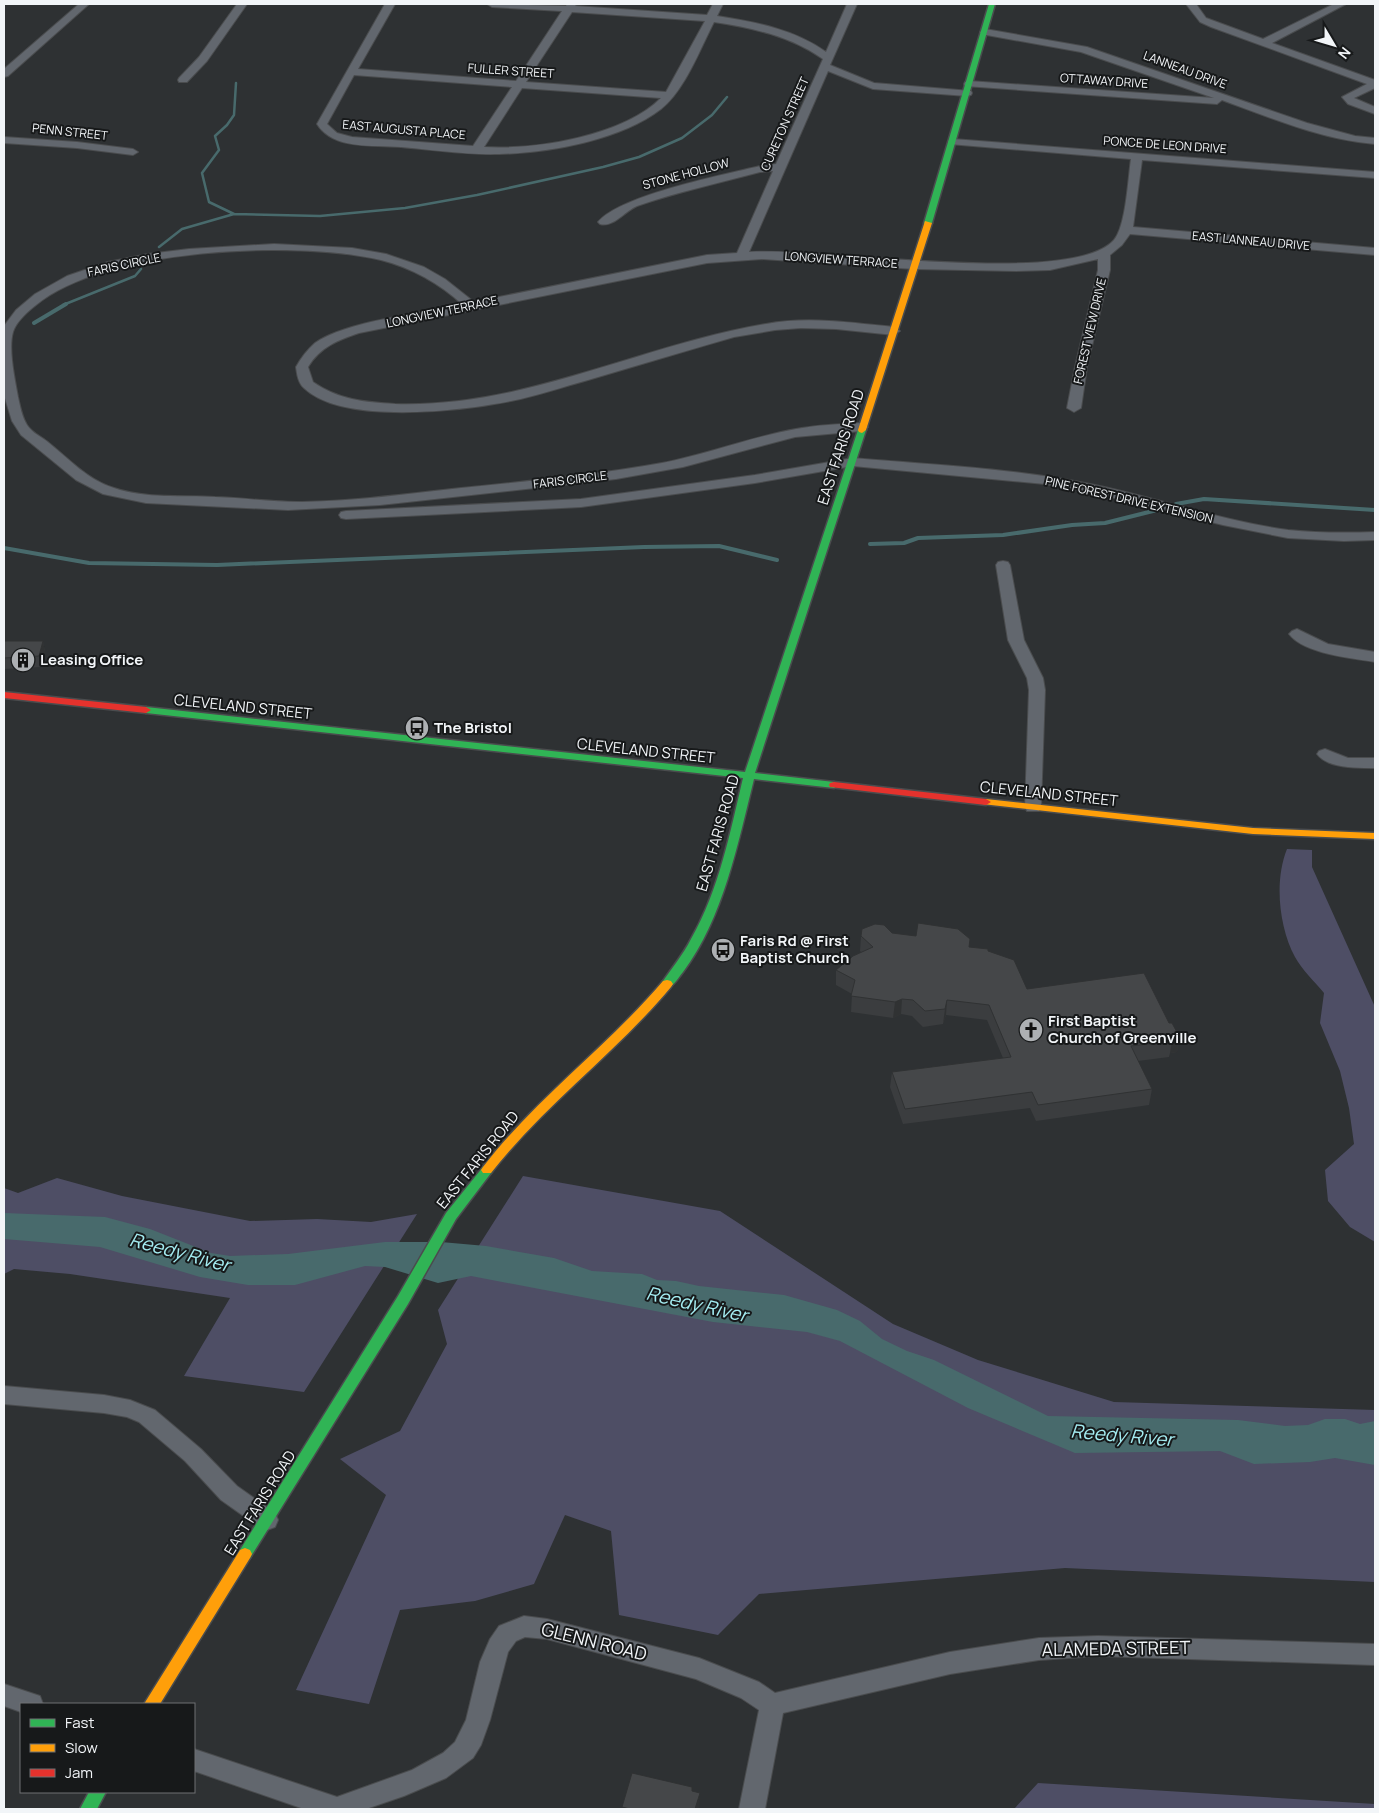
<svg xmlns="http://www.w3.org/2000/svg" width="1379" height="1813" font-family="Manrope,sans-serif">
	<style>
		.forest { fill: #4e4e65 }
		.water { fill: #486a6c }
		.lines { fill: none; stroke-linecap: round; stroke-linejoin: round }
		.stream-far1 { stroke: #486a6c; stroke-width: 2.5 }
		.stream { stroke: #486a6c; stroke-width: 4 }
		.street-casing { stroke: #4a4c4e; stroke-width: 2 }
		.fast-casing { stroke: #4a4c4e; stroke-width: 3 }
		.slow-casing { stroke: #4a4c4e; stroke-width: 3 }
		.jam-casing { stroke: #4a4c4e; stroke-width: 3 }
		.street { fill: #62676e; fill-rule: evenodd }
		.fast { fill: #30b455; fill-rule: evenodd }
		.slow { fill: #ff9f0a; fill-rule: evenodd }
		.jam { fill: #e5322d; fill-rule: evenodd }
		.wall { fill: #3b3d3f }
		.shaded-wall { fill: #303233 }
		.building { fill: #454749; stroke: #303233 }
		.labels { text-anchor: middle; stroke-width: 4; stroke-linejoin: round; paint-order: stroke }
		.far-street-label { font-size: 12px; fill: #f2f5f8; stroke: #17191a }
		.street-label { font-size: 15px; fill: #f2f5f8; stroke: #17191a }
		.poi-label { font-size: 15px; font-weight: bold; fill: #f2f5f8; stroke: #17191a; text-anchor: start }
		.near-street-label { font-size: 18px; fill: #f2f5f8; stroke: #17191a }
		.near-water-label { font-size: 19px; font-style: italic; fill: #a4ecf1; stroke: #17191a }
	</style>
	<rect width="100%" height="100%" fill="#2e3133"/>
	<path class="forest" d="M1287 849 1312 850V867L1375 1007V1242L1350 1227 1328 1201 1325 1170 1354 1144 1349 1108 1340 1071 1320 1023 1324 993C1315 982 1302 970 1295 957 1279 927 1274 881 1287 849Z
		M523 1176 720 1211 893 1324 978 1360 1114 1402 1375 1410V1582L1065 1568 759 1594 718 1635 619 1615 611 1531 565 1515 534 1584 475 1601 400 1610 369 1704 296 1690 386 1495 340 1459 400 1431 447 1344 438 1310Z
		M57 1178 122 1196 250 1221 317 1219 371 1222 417 1214 304 1392 184 1376 230 1298 70 1274 14 1269 4 1274V1188L18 1193Z
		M1038 1783 1375 1804V1809H1014Z"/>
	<path class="water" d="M4 1213 105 1217 150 1229 211 1253 230 1256 288 1254 385 1242H441L486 1246 554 1258 592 1271 642 1274 657 1280 676 1281 699 1286 784 1295 837 1310 860 1321 882 1339 907 1351 934 1360 1048 1416 1238 1420 1285 1426 1308 1425 1325 1419H1345L1360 1424 1375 1421V1465L1335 1458 1310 1462 1254 1464 1220 1451 1075 1453 968 1408 840 1341 807 1332 713 1322 471 1276 438 1283 385 1267 365 1266 295 1285H248L200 1277 100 1247 4 1239Z"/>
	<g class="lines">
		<path class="stream-far1" d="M234 214 209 202 202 173 219 150 215 136 227 125 234 115 236 83
			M159 247 182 229 234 214 320 216 405 208 477 195 603 167 639 157 682 138 712 115 727 97
			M63 305 135 276 141 269"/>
		<path class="stream" d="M34 323 66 304
			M1176 504 1204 499 1375 510
			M870 544 904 543 918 538 1003 535 1072 525 1105 523 1157 510
			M4 548 89 563 217 565 644 547 719 546 777 560"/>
		<g class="street-casing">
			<path id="street" d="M79 4H89L8 76 4 77V69Z
				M237 4H247L207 61 187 82H179L178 80 179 78 199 57Z
				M385 4H395L358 69 516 81 562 11 492 7 487 4 566 6 567 4H577L575 6 707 15 713 4H723L717 16C755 22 794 29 826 52L847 4H857L830 65 874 83 971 91 972 93 971 95 967 96 873 89 828 71 749 252C820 247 1072 288 1114 240 1126 226 1128 179 1131 159L949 144 948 142 949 140 953 139 1375 172V178L1142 160 1133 227 1375 248V255L1130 234 1122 245 1110 255V270L1087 367 1081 408 1074 412 1067 408 1075 367 1098 270V259L1050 270 1016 271 914 269 762 259 707 263 359 333C338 340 320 347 308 367L313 382C339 400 364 402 395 404 525 408 641 345 766 324 809 316 851 323 894 327L900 331 894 335 836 329 801 328 775 330 734 337C685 351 636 366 588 380 562 387 537 396 511 401 462 411 342 425 304 388 298 383 297 374 296 367 301 358 307 350 315 343 344 322 425 312 463 305 439 283 412 268 381 260 295 240 105 248 36 305 27 312 16 322 13 332 8 349 15 380 18 397 20 406 22 417 27 425 32 433 42 437 49 443 70 460 88 480 114 488 146 499 182 495 215 497 244 498 273 502 302 502 355 501 408 494 461 488 528 481 596 475 662 463 708 454 751 437 796 429 817 425 839 424 861 423L868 427 861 431 795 437 683 467 616 479 380 505 288 510 146 503 103 494 76 480 21 435 12 421 4 395V326L16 310 35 294 67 276 108 262 148 254 189 249 274 244 352 248 386 254 424 267 445 279 474 302 707 255 737 253 773 171 760 172C719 183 677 192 637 206 625 211 613 228 600 224L598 222C621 195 723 175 760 166L776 164 823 59C790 36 753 28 714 22 700 49 685 90 661 109 621 140 549 153 499 154 467 155 433 150 401 147 373 145 333 150 317 124ZM572 12 705 21 666 92 526 82ZM354 75 512 87 473 146 352 137 337 133 327 124ZM522 88 661 98C623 136 536 150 484 147Z
				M1186 4H1196L1206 18 1263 39 1334 4H1346L1272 43 1375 80V88L1354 98 1375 107V114L1348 104 1342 97 1367 84 1211 27 1200 22Z
				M985 29 1087 47 1307 123 1355 136 1375 138V144C1323 140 1271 118 1222 100L1217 104 965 86 964 84 965 82 969 81 1214 98 1081 52 981 34 980 32Z
				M4 137 77 142 133 149 138 152 133 155 77 148 4 143Z
				M853 458C932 465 1012 468 1090 484 1156 497 1221 521 1288 530 1317 533 1346 533 1375 532V540L1344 541 1288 538 1223 525 1091 492 1045 484 853 466 755 483 581 507 346 519 341 518 339 515 341 512 346 511 581 499 755 475Z
				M1003 561 1008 562 1010 565 1024 640 1043 678 1045 690 1041 807 1039 811H1027L1025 807 1029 690 1027 678 1008 640 996 565 998 562Z
				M1297 629 1328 644 1375 652V662C1352 658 1304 654 1289 634L1292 631Z
				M1325 749 1348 758H1375V768C1359 768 1328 769 1317 754L1319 751Z
				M4 1386 104 1395 130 1400 155 1410 201 1449 237 1486 275 1513 278 1520 275 1527 267 1530 259 1527 221 1500 185 1461 139 1422 127 1417 104 1413 4 1404Z
				M524 1616 547 1619 699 1658 759 1682 775 1693 950 1652 1039 1638 1098 1636 1375 1644V1665L1098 1656 1039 1660 950 1674 783 1713 765 1809H739L759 1710 741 1698 696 1679 547 1639 525 1637 516 1641 508 1652 490 1720 481 1745 473 1758 446 1778 404 1796 366 1809H304L194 1771V1749L337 1797 412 1770 443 1753 455 1742 466 1720 480 1662 490 1639 499 1626Z
				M4 1684 40 1696 43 1704H21V1712L4 1706Z"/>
		</g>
		<g class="fast-casing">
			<path id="fast" d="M989 4H995L932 223 925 225 924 223Z
				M862 427 866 430 755 773 834 782 839 785 834 788 754 779C738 843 723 919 683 972 678 978 674 986 667 988L661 984C671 969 683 955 691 939 719 890 730 833 743 778L146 713 141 710 146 707 745 772 858 430Z
				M487 1165 491 1167 493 1170 491 1173 456 1219 408 1304 250 1558 245 1560 240 1558 238 1554 240 1550 398 1296 446 1213 483 1167Z
				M89 1792H106L97 1809H80Z"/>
		</g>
		<g class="slow-casing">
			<path id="slow" d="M925 221 932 223 866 430 862 433 859 432 858 430Z
				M986 799 1253 828 1375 833V839L1253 834 982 804 981 802 982 800Z
				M667 980 671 981 673 984 671 987C616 1053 545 1104 491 1173H483L481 1170 483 1167C536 1098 607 1047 663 981Z
				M245 1548 250 1550 252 1554 250 1558 160 1704H144L240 1550Z"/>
		</g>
		<g class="jam-casing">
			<path id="jam" d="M4 692 146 707 151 710 146 713 4 698Z
				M834 782 986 799 991 802 986 805 830 787 829 785 830 783Z"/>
		</g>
		<use href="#street" class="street"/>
		<use href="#fast" class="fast"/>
		<use href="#slow" class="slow"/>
		<use href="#jam" class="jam"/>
	</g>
	<path class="wall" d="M4 641H43L45 652 41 667 4 669Z
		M892 933 969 947 988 949V952L1027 989 1169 1023 1179 1036 1177 1052 1170 1053 1169 1057 1138 1061 1152 1089 1149 1105 1036 1121 1030 1108 903 1124 890 1087 892 1072 1003 1058 987 1020 946 1015 943 1024 923 1027 912 1016 901 1014 893 1018 851 1012 852 994 836 985V970L861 952 860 951 861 936Z"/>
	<path class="shaded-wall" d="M43 641 45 652 41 667 39 656Z
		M902 999 901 1014 893 1018 895 1002Z
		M947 1000 946 1015 943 1024 945 1009Z
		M1179 1036 1177 1052 1170 1053 1172 1041 1170 1037Z
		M700 1793 699 1809H695Z"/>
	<path class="building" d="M4 641H43L39 656 4 658Z
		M918 923 958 929 970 939 969 947 988 949V951L1014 960 1027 989 1144 973 1169 1023H1172L1179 1036 1170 1037 1172 1041 1131 1046 1152 1089 1038 1105 1032 1092 905 1109 892 1072 1011 1057 989 1005 947 1000 945 1009 925 1011 913 1000 902 999 895 1002 851 996 855 980 836 970 853 956 873 947 861 936 862 929 875 924 884 925 892 933 916 936Z
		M632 1773 692 1787V1791L700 1793 695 1809H630L622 1807Z"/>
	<defs>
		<g id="building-disc" transform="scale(1.25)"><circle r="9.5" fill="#adb0b3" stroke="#17191a"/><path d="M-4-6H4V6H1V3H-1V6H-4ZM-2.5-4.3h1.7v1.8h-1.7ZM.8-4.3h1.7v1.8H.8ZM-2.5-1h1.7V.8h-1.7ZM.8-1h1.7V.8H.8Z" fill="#111"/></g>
		<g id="bus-disc" transform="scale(1.25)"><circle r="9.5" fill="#adb0b3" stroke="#17191a"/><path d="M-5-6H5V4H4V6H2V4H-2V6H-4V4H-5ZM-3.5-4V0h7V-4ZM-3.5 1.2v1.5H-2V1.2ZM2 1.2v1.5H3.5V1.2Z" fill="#111"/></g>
		<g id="church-disc" transform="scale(1.25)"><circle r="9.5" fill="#adb0b3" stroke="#17191a"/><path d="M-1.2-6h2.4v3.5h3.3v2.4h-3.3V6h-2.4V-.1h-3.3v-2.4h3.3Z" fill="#111"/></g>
	</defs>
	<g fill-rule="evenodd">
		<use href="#building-disc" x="23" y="660"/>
		<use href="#bus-disc" x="417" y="728"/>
		<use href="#bus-disc" x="723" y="950"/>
		<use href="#church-disc" x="1031" y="1030"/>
	</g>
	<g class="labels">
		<g class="far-street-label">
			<text transform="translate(1185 70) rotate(20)" y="4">LANNEAU DRIVE</text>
			<text transform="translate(511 71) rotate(4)" y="4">FULLER STREET</text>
			<text transform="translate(1104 81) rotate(4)" y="4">OTTAWAY DRIVE</text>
			<text transform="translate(785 124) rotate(-66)" y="4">CURETON STREET</text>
			<text transform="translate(404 130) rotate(5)" y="4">EAST AUGUSTA PLACE</text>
			<text transform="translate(70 132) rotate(6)" y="4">PENN STREET</text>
			<text transform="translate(1165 145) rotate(4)" y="4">PONCE DE LEON DRIVE</text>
			<text transform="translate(686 174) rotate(-15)" y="4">STONE HOLLOW</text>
			<text transform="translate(1251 241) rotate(5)" y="4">EAST LANNEAU DRIVE</text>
			<text transform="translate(841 260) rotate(4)" y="4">LONGVIEW TERRACE</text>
			<text transform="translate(124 265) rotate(-12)" y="4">FARIS CIRCLE</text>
			<text transform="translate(442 312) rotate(-12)" y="4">LONGVIEW TERRACE</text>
			<text transform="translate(1090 331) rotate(-77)" y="4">FOREST VIEW DRIVE</text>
			<text transform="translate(570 480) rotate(-7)" y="4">FARIS CIRCLE</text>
			<text transform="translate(1129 500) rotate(13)" y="4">PINE FOREST DRIVE EXTENSION</text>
		</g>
		<g class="street-label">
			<text transform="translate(841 447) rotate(-72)" y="5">EAST FARIS ROAD</text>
			<text transform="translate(243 707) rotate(6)" y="5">CLEVELAND STREET</text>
			<text transform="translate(646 751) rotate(6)" y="5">CLEVELAND STREET</text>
			<text transform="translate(1049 794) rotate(6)" y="5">CLEVELAND STREET</text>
			<text transform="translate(718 833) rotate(-74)" y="5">EAST FARIS ROAD</text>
			<text transform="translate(478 1160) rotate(-51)" y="5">EAST FARIS ROAD</text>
			<text transform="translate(260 1503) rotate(-58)" y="5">EAST FARIS ROAD</text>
		</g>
		<g class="poi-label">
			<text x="40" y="665">Leasing Office</text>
			<text x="434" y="733">The Bristol</text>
			<text x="740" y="946">Faris Rd @ First<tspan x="740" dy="17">Baptist Church</tspan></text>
			<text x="1048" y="1026">First Baptist<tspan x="1048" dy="17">Church of Greenville</tspan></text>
		</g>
		<g class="near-street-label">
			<text transform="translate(594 1642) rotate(14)" y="6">GLENN ROAD</text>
			<text transform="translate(1116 1649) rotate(-1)" y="6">ALAMEDA STREET</text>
		</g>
		<g class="near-water-label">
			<text transform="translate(180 1252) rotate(15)" y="7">Reedy River</text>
			<text transform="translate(697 1304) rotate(13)" y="7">Reedy River</text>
			<text transform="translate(1122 1435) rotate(5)" y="7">Reedy River</text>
		</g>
	</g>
	<rect width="1379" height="1813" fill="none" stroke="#f2f5f8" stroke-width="10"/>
	<rect x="20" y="1703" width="175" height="90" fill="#17191a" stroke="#6f7173"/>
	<rect x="30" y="1719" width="25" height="8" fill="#30b455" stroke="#6f7173"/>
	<text x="65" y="1728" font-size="15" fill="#f2f5f8">Fast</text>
	<rect x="30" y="1744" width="25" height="8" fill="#ff9f0a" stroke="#6f7173"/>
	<text x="65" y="1753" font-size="15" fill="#f2f5f8">Slow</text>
	<rect x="30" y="1769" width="25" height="8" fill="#e5322d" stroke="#6f7173"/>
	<text x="65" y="1778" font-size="15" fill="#f2f5f8">Jam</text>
	<g transform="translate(1334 45) rotate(128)" stroke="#17191a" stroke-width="4" paint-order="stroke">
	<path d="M0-4L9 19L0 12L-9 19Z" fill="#f2f5f8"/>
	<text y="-8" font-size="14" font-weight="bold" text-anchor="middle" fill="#f2f5f8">N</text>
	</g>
</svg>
